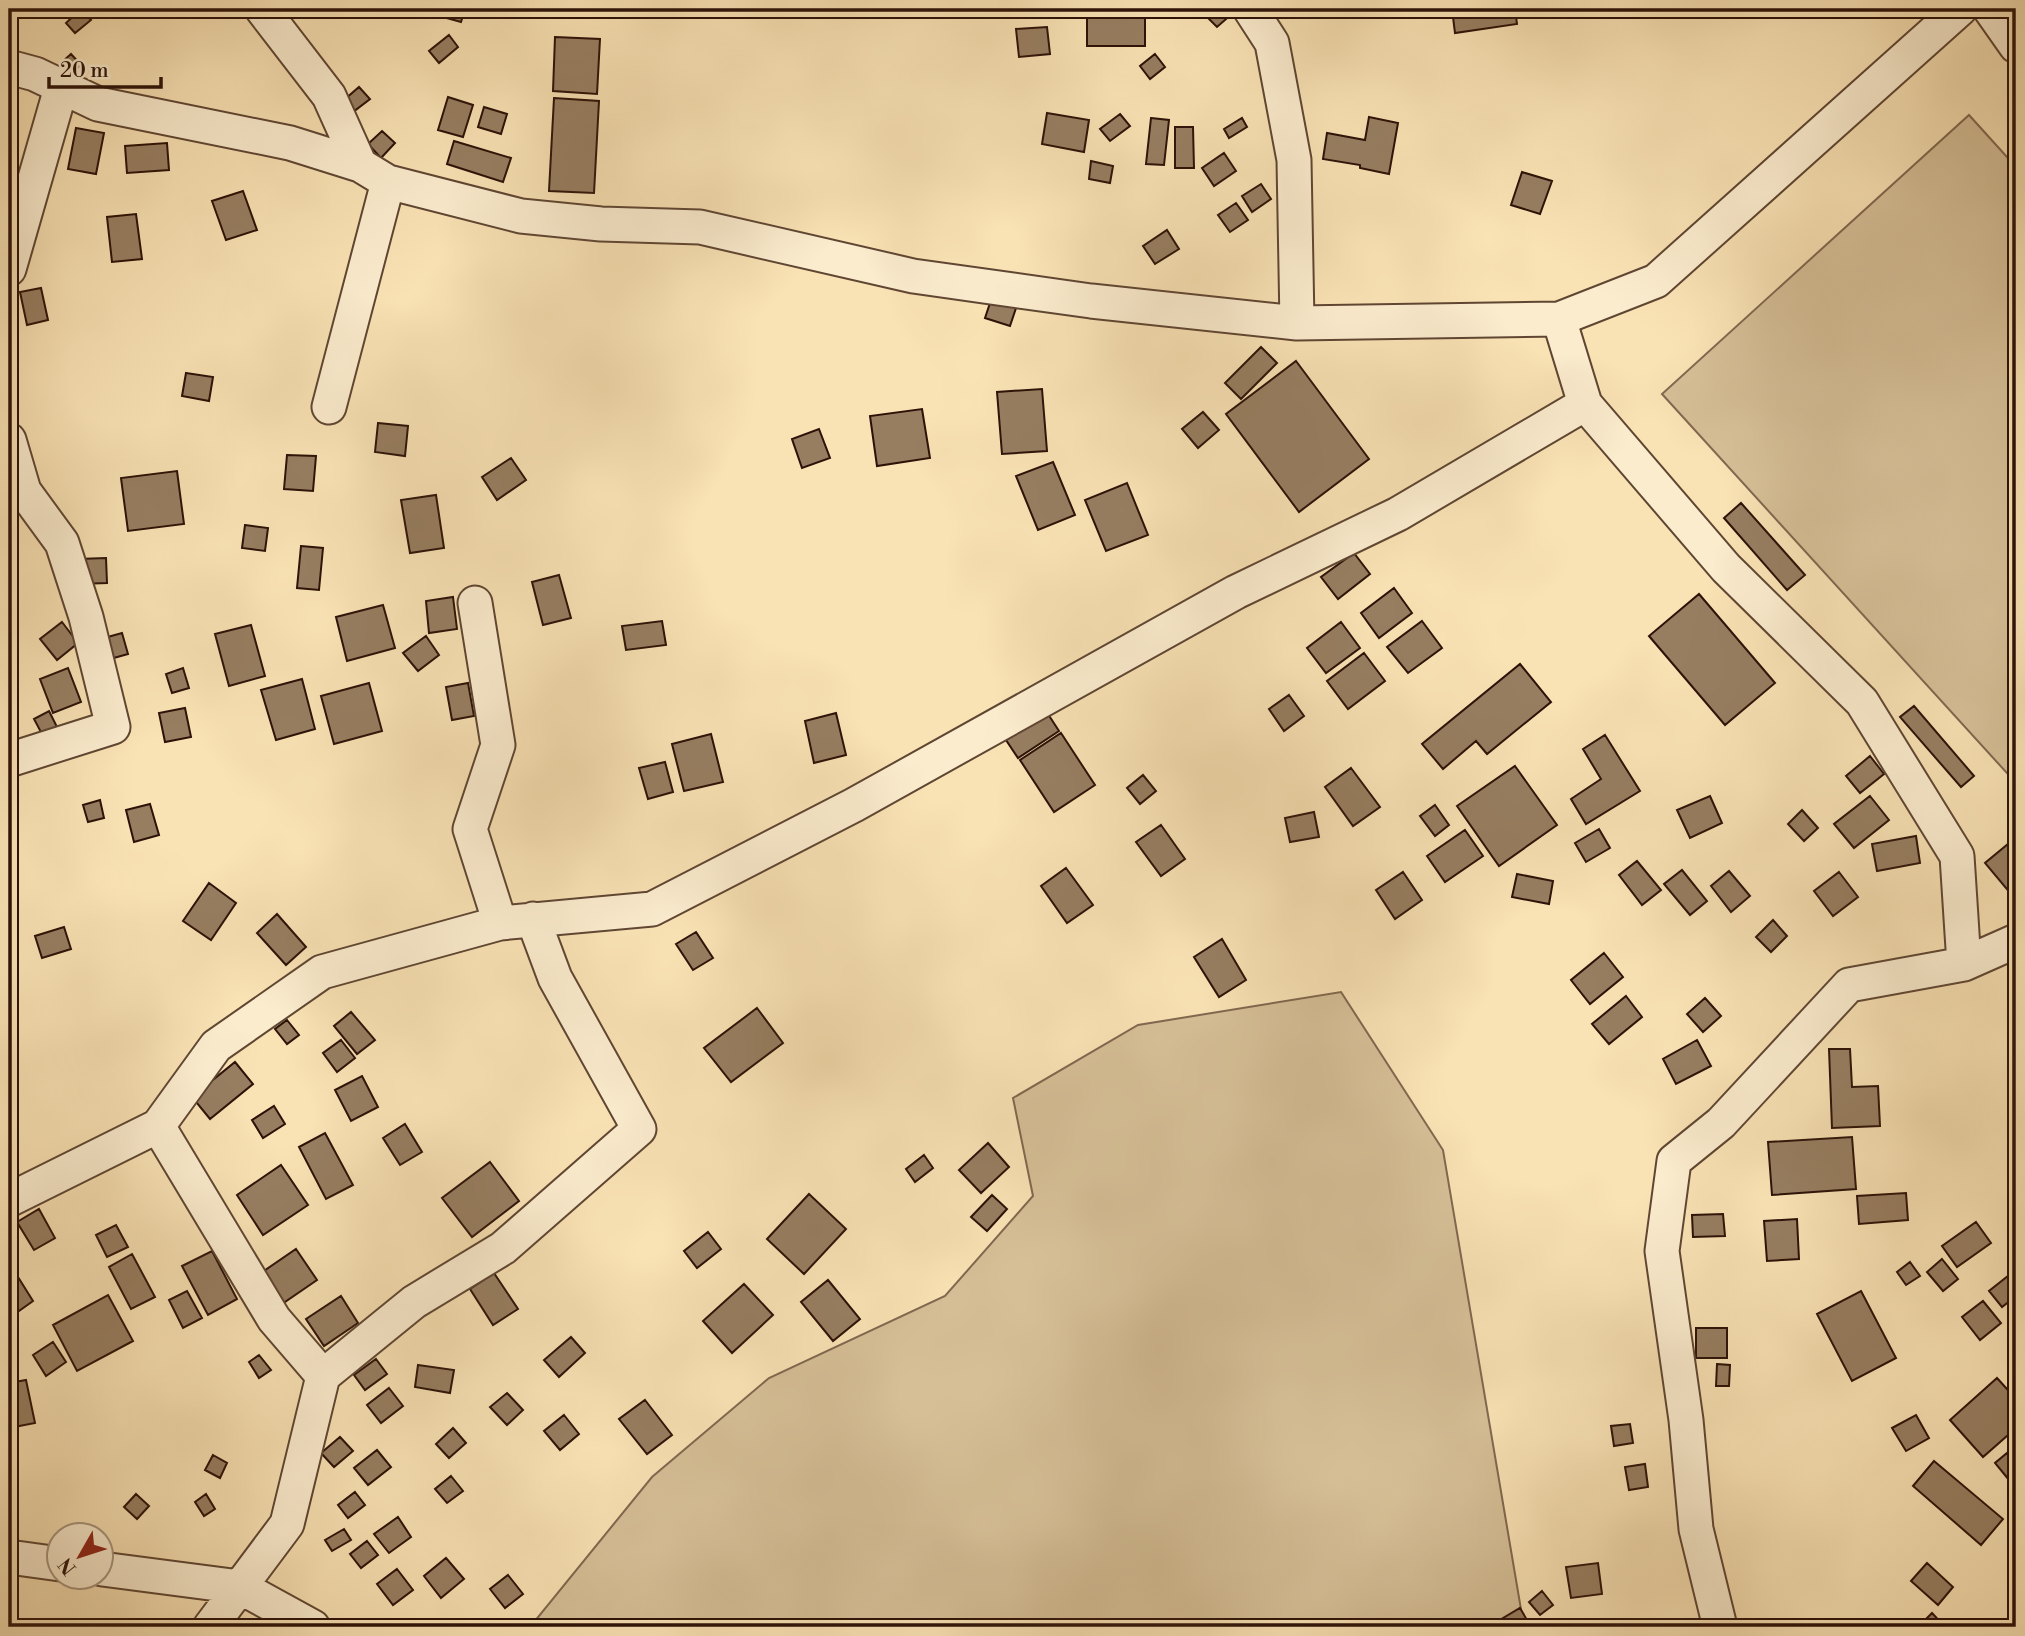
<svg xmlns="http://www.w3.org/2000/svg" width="2025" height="1636" font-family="'Libre Bodoni',serif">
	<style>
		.green { fill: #d6bf97; stroke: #816850; stroke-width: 2 }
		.building { fill: #977e61; stroke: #2c1208; stroke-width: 2 }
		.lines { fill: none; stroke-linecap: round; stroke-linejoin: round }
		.street-casing { stroke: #5f4633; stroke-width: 37 }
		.street { stroke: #fbecce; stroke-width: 33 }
	</style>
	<rect width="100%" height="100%" fill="#f9e2b4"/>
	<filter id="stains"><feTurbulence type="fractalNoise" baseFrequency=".00286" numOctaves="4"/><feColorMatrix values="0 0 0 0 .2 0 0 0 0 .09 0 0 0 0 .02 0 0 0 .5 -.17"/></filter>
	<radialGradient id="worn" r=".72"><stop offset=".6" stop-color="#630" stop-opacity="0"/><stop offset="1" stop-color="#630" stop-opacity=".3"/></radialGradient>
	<path class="green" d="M1969 115 2016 167V783L1662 394Z
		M1341 992 1443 1150 1524 1627H530L652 1477 769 1378 945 1296 1033 1196 1013 1098 1138 1025Z"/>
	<path class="building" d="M81 9 91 20 75 33 66 23Z
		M438 9H465L461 22 436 15Z
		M1087 9H1145V46H1087Z
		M1207 9H1229L1233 13 1217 27 1203 13Z
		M1452 9H1515L1517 24 1455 33Z
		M1047 27 1050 54 1019 57 1016 29Z
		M449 35 458 47 439 63 429 51Z
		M555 37 600 39 597 94 553 91Z
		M71 54 81 65 71 73 62 62Z
		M1155 54 1165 67 1150 79 1140 66Z
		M359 87 370 99 353 112 344 100Z
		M448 97 473 105 463 137 438 130Z
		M554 98 599 101 594 193 549 191Z
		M484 107 507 114 501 134 478 127Z
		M1047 113 1089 120 1084 152 1042 144Z
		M1120 114 1130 126 1110 141 1100 129Z
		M1369 117 1398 123 1389 174 1360 168V165L1323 159 1327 133 1365 140Z
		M1151 118 1169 120 1164 165 1146 164Z
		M1242 118 1247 127 1229 138 1224 129Z
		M1175 127H1193L1194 168H1175Z
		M76 128 104 133 96 174 68 169Z
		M382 131 395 143 381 158 368 144Z
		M454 141 511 158 503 182 447 164Z
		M167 143 169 170 127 173 125 146Z
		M1224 153 1236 171 1214 186 1202 168Z
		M1091 161 1113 166 1110 183 1089 179Z
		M1522 172 1552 181 1540 214 1511 205Z
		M1261 184 1271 199 1252 212 1242 196Z
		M243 191 257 230 226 240 212 201Z
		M1236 203 1248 220 1230 232 1218 215Z
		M136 214 142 259 112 262 107 217Z
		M1167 230 1179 249 1155 264 1143 246Z
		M41 288 48 320 27 325 20 292Z
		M992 297 1017 305 1010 326 985 318Z
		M1261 347 1277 363 1241 399 1225 383Z
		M1296 361 1369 459 1299 512 1226 414Z
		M186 373 213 377 209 401 182 396Z
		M1042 389 1047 451 1002 454 997 392Z
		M922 409 930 458 877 466 870 416Z
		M1203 412 1219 430 1198 448 1182 429Z
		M378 423 408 426 405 456 375 452Z
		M819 429 830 458 802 468 792 439Z
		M287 455 316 456 313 491 284 489Z
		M511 458 526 480 497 500 482 477Z
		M1053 462 1075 515 1038 530 1016 476Z
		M177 471 184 524 128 531 121 478Z
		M1127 483 1148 535 1106 551 1085 500Z
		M436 495 444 548 410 553 401 500Z
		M1741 503 1805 575 1787 590 1724 518Z
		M245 525 268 528 265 551 242 548Z
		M301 546 323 548 319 590 297 588Z
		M1354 553 1370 574 1338 599 1321 577Z
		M106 558 107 583 79 584 78 559Z
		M559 575 571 618 543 625 532 582Z
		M1394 588 1412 613 1379 638 1361 613Z
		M1699 594 1775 683 1725 725 1649 636Z
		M453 597 457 629 429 633 426 601Z
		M383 605 395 648 347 661 336 617Z
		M662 621 666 645 626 650 622 626Z
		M1422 621 1442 648 1408 673 1387 647Z
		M62 622 78 643 57 660 40 639Z
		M1341 622 1360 648 1326 673 1307 648Z
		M251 625 265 676 229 686 215 634Z
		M122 633 128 654 103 661 97 640Z
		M426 636 439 655 418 671 403 653Z
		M1364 653 1385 681 1348 709 1327 681Z
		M1520 664 1551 702 1487 754 1476 741 1443 769 1422 744Z
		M68 668 81 702 53 713 40 679Z
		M183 668 189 688 172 693 166 674Z
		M302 679 315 729 276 740 261 690Z
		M369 683 382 731 334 744 321 696Z
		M468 683 474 716 452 720 446 687Z
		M1289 695 1304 716 1284 731 1269 709Z
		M1914 706 1974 776 1961 787 1900 717Z
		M185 708 191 737 165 742 159 713Z
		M49 711 58 729 43 736 34 719Z
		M1046 711 1059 731 1018 758 1004 737Z
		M836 713 846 755 814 763 805 721Z
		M1061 733 1095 785 1054 812 1020 760Z
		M711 734 723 782 684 791 672 744Z
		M1605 735 1640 791 1586 824 1571 799 1601 779 1583 749Z
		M1870 756 1884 774 1860 793 1846 776Z
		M665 762 673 792 648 799 639 768Z
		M1515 766 1557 825 1499 866 1457 806Z
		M1351 768 1380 807 1353 826 1325 787Z
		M1143 775 1156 791 1140 804 1127 788Z
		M1710 796 1722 823 1690 838 1677 810Z
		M1870 796 1889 820 1854 848 1834 824Z
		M100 800 104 818 88 822 83 805Z
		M150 804 159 835 134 842 126 810Z
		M1435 805 1449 825 1435 836 1420 816Z
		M1802 810 1818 828 1804 841 1788 824Z
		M1314 812 1319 837 1290 842 1285 818Z
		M1161 825 1185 859 1161 876 1136 842Z
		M1599 829 1610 848 1586 862 1575 843Z
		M1465 830 1483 856 1445 882 1427 856Z
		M1916 836 1920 863 1877 871 1872 844Z
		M2008 844 2016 854V900L1985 863Z
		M1637 861 1661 890 1642 905 1619 875Z
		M1066 868 1093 905 1067 923 1041 886Z
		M1682 870 1707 901 1690 915 1664 884Z
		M1729 871 1750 896 1731 912 1711 886Z
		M1403 872 1422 900 1395 919 1376 890Z
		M1839 872 1858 897 1833 916 1814 891Z
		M1517 874 1553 881 1549 904 1512 897Z
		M209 883 236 903 211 940 183 921Z
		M277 914 306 947 286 965 257 933Z
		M1773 920 1787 936 1771 952 1756 937Z
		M64 927 71 949 42 958 35 936Z
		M696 932 713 958 693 970 676 944Z
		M1222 939 1246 980 1219 997 1194 957Z
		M1604 953 1623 977 1590 1004 1571 980Z
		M1626 996 1642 1017 1609 1044 1592 1024Z
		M1705 998 1721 1016 1703 1032 1687 1014Z
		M757 1008 783 1043 731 1082 704 1048Z
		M351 1012 375 1040 357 1054 334 1026Z
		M287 1020 299 1035 287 1044 275 1029Z
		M341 1040 355 1058 337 1072 323 1053Z
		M1697 1040 1711 1066 1676 1084 1663 1059Z
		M1829 1049H1850L1852 1087 1878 1086 1880 1126 1832 1128Z
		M235 1062 253 1084 210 1119 192 1097Z
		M362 1076 378 1107 351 1121 335 1090Z
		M274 1106 285 1124 263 1138 252 1120Z
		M405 1124 422 1152 400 1165 383 1138Z
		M325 1133 353 1185 326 1199 299 1147Z
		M1852 1137 1856 1189 1772 1195 1768 1142Z
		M988 1143 1009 1167 981 1193 959 1170Z
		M924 1155 933 1168 915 1182 906 1169Z
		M490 1162 519 1201 472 1237 442 1198Z
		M281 1165 308 1205 263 1235 237 1195Z
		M1906 1193 1908 1220 1859 1224 1857 1196Z
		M809 1194 846 1229 804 1274 767 1239Z
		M992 1195 1007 1209 987 1231 971 1217Z
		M39 1209 55 1238 34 1250 17 1222Z
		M1723 1214 1725 1236 1693 1237 1692 1215Z
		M1797 1219 1799 1259 1767 1261 1764 1221Z
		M1976 1222 1991 1243 1957 1267 1942 1246Z
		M116 1225 128 1247 107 1257 96 1235Z
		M708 1232 721 1249 697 1268 684 1251Z
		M296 1249 317 1280 279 1306 258 1275Z
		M212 1251 237 1299 208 1315 182 1266Z
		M132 1254 155 1297 131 1309 109 1267Z
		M1942 1259 1958 1279 1943 1291 1927 1272Z
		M1910 1262 1920 1276 1906 1285 1897 1272Z
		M494 1273 518 1309 493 1325 470 1289Z
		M2008 1276 2016 1286V1296L2002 1307 1989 1291Z
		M18 1277 33 1301 16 1313 9 1303V1283Z
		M828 1280 860 1319 833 1341 801 1302Z
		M744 1284 773 1315 732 1353 703 1321Z
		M187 1291 202 1318 183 1328 169 1300Z
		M1861 1291 1896 1358 1852 1381 1817 1314Z
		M108 1295 133 1341 77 1371 53 1325Z
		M341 1296 358 1323 324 1346 306 1319Z
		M1983 1301 2001 1323 1980 1340 1962 1317Z
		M1696 1328H1727V1358H1696Z
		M571 1337 585 1353 559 1377 544 1360Z
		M53 1342 66 1362 46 1376 33 1355Z
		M259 1355 271 1370 259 1378 249 1362Z
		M376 1359 387 1374 365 1390 354 1375Z
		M1717 1364 1730 1365 1729 1386H1716Z
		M418 1365 454 1370 450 1393 415 1387Z
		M1997 1378 2016 1399V1428L1983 1457 1950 1420Z
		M26 1380 35 1423 9 1428V1383Z
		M389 1388 403 1406 381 1423 367 1405Z
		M507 1393 523 1410 507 1425 490 1407Z
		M645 1400 672 1435 647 1454 619 1419Z
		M564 1415 579 1434 560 1450 544 1431Z
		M1916 1415 1929 1438 1906 1451 1892 1428Z
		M1630 1424 1633 1443 1614 1446 1611 1426Z
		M453 1428 466 1443 449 1458 436 1444Z
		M340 1437 353 1451 334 1467 321 1453Z
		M377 1450 391 1467 368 1485 354 1468Z
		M2007 1453 2016 1465V1474L2009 1480 1995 1463Z
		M213 1455 227 1463 220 1478 205 1470Z
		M1934 1461 2003 1519 1981 1545 1913 1486Z
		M1645 1464 1648 1487 1629 1490 1625 1467Z
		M451 1476 463 1491 447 1503 435 1489Z
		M355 1492 365 1505 348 1518 338 1505Z
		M136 1494 149 1506 137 1519 124 1507Z
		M206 1494 215 1509 204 1516 195 1502Z
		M398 1517 411 1537 389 1553 374 1534Z
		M344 1529 351 1540 332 1551 325 1540Z
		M367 1541 378 1555 361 1568 350 1554Z
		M446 1558 464 1579 441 1598 424 1576Z
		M1598 1563 1602 1594 1571 1598 1566 1567Z
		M1927 1563 1953 1587 1938 1605 1911 1581Z
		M397 1569 413 1590 393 1605 377 1584Z
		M508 1575 523 1594 505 1608 490 1589Z
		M1542 1591 1553 1605 1540 1615 1529 1602Z
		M1520 1608 1531 1627H1495L1493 1624Z
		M1932 1613 1945 1627H1926L1922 1623Z"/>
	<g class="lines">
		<g class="street-casing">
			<path id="street" d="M262 9 329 96 360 165
				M1250 9 1272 43 1294 160 1297 323
				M1990 9 2016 46
				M9 67 35 74 98 104 290 143 360 165 388 182 521 216 601 224 700 227 913 276 1091 301 1297 323 1559 319 1656 281 1960 9
				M9 269 61 88
				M1559 319 1585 404 1726 568 1862 702 1957 856 1964 964
				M329 407 388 182
				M9 440 24 491 62 543 86 617 113 727 9 760
				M475 603 498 745 470 829 500 923
				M158 1126 274 1319 323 1376 287 1524 210 1627
				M9 1200 158 1126 216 1046 322 972 500 923 652 909 854 805 1236 592 1398 514 1585 404
				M323 1376 414 1302 503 1248 639 1129 555 978 533 919
				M9 1557 60 1564
				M102 1569 240 1587 313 1627
				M1720 1627 1696 1529 1686 1420 1662 1251 1674 1161 1721 1123 1849 985 1964 964 2016 941"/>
		</g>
		<use href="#street" class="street"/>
	</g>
	<rect width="2025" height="1636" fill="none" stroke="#f9e2b4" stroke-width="35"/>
	<rect x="10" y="10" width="2004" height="1615" fill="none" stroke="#2c1208" stroke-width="3.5"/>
	<rect x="18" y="18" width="1990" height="1601" fill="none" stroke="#2c1208" stroke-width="2"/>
	<g transform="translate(80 1556) rotate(231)"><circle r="33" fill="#fbecce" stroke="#a8957f" stroke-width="2"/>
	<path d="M0-5L12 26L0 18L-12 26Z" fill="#8f2418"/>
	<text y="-10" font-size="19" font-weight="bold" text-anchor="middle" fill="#2c1208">N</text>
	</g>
	<path d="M49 77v10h112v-10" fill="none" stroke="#2c1208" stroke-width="3.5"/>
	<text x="60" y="77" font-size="21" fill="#2c1208" stroke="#fbecce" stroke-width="5" paint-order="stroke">20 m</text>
	<rect width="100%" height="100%" filter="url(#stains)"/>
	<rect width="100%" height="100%" fill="url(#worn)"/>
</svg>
